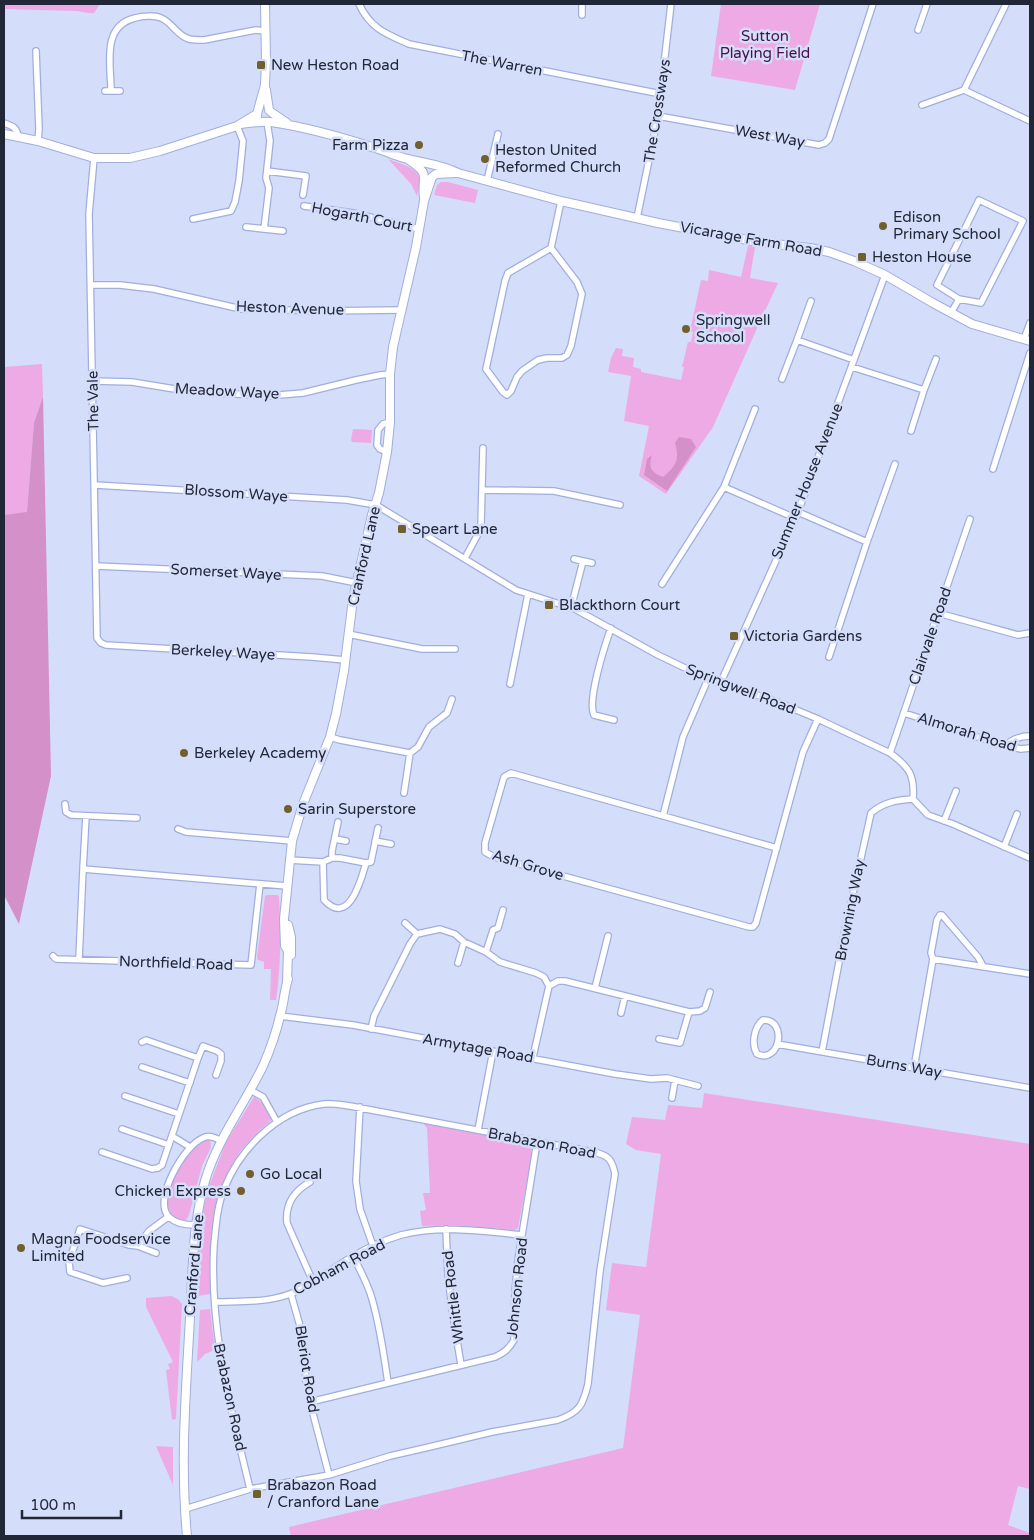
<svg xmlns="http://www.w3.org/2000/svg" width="1034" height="1540" font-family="'Varela Round',sans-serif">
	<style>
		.green { fill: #eeaae4 }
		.forest { fill: #d390c9 }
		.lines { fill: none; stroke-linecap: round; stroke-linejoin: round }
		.street-casing { stroke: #a1aedc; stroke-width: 8 }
		.secondary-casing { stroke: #a1aedc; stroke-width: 10 }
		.street { stroke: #fff; stroke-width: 5.5 }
		.secondary { stroke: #fff; stroke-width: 8 }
		.poi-dot { fill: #70602e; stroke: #d4ddf9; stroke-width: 2 }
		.labels { text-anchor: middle; stroke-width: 5; stroke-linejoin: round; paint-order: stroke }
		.park-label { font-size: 15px; fill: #4b0f46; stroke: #d4ddf9 }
		.street-label { font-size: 15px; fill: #222738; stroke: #d4ddf9 }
		.poi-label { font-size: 15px; fill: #222738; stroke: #d4ddf9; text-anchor: start }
	</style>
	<rect width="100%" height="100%" fill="#d4ddf9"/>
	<path class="green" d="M4 4H100L94 13C86 14 82 11 75 11L4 9Z
		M721 4H820L795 90 711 76Z
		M388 159C397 163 419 167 420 180 420 185 418 191 417 196L411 184Z
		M441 182H448L478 190 475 203 434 195 437 185Z
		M748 246 755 247 750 278 778 283 765 311V308L763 315 713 427 666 494 639 476 649 426 624 421 631 376 608 372 611 358 616 348 623 349 622 356 634 358 633 367 641 369V372L681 380 684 367H682L688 342H691L693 332 690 331 701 280 708 281 709 270 741 277Z
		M42 364 43 397 34 424 27 513 4 515V367Z
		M353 429 372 430 371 443 352 442 351 440Z
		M267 895H278L279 897C281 933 281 965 276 1000H270L271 969H264V962L258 960 257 957 265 896Z
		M704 1093 1030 1144V1489L1018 1486 1008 1525 1030 1533V1536H291L289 1527 623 1448 640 1315 606 1310 612 1263 646 1267 661 1154 636 1150 626 1144 632 1117 665 1120 668 1105 702 1108Z
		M254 1097C261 1100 270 1112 271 1120 267 1125 261 1128 257 1133 251 1139 244 1146 239 1153 211 1195 209 1245 210 1294L198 1296 197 1266 200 1225 208 1189 226 1142Z
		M423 1123 528 1143 532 1146 533 1150H531V1152L532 1153 518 1228 515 1230 452 1225 422 1226 420 1211 426 1210 423 1193H430L427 1128Z
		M206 1140H210L211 1147 202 1166 189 1215 186 1220C180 1221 176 1219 172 1215 169 1210 166 1206 167 1200 168 1183 190 1144 206 1140Z
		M171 1296 178 1299 182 1304 176 1419 172 1420 166 1370 170 1369 168 1364 173 1362 146 1307V1298Z
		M210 1309 215 1350 205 1354 197 1362 200 1310Z
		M156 1446 173 1447V1485Z"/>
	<path class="forest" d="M43 397 51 776 19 924 4 895V640L5 630 4 629V515L27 512 34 423Z
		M679 437 691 439 696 447 667 491 644 475 647 459 652 455C648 468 651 472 663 477 676 466 680 460 675 443Z"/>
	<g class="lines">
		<g class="street-casing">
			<path id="street" d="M359 4C370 28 386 34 409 44L661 94
				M582 4V15
				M918 30 927 4
				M36 51 39 129 38 141
				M964 90 1006 4
				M105 91H120
				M111 91C111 65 101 26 135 18 142 16 154 15 161 18 172 22 177 36 189 39 194 40 199 40 204 40L256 30 265 31
				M922 105 964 90 1030 121
				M658 116 819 145 825 143 829 139 873 4
				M4 123C12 126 17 127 18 137
				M94 158 89 214 97 638 101 643 106 645 312 657 345 660
				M267 171 306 176 303 195
				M487 181 498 134
				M304 206 353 213 419 229
				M637 218 658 116 671 4
				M193 219 231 211 235 202 239 181 243 141 237 126
				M246 227 283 231
				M264 229 269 188 266 178 270 141 267 122
				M551 248 508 273 505 281 486 369 503 392 507 395 511 391 517 377 522 371 538 360 547 358H562L567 355 571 346 582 294 577 282 551 248 561 201
				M91 285H120L154 289 241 309 321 311 401 310
				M951 313 959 299 937 285 979 200 1023 221 981 303 959 299
				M1024 339 1030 323
				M797 340 811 301
				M852 367 924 390 936 359
				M782 379 797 340 854 360
				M93 381 132 382 187 391 267 396 303 393 356 380 380 375 390 374
				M911 431 924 390
				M387 452 380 449 377 445 378 430 383 424 390 422
				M993 469 1030 353
				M95 485 347 500 376 505 516 590 575 609 658 655 708 679 720 684 770 699 818 719 890 753C909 767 915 775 913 799L928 815 953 824 1030 858
				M724 487 755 409
				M482 490 554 491 620 505
				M798 512 867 542 829 657
				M867 542 895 464
				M465 558 477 536 481 525 483 448
				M574 559 592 563
				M96 566 322 576 357 583
				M662 584 724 487 795 518
				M571 608 583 561
				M938 613 1018 635 1030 633
				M611 628C605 645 587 700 594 715L614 720
				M348 634 422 649H455
				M510 684 528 594
				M720 684 798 512 885 275
				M904 713 1005 746 1021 749 1030 748
				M330 737 340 740 410 753 418 747 429 727 447 713 452 699
				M1005 746C1012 739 1020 736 1030 736
				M890 753 970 519
				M404 793 410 753
				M65 804 66 812 71 815 137 818
				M86 816 83 869 287 886
				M663 816 683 737 708 679
				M944 821 956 791
				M178 829 186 832 292 841
				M335 839 346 841
				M375 841 391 844
				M1004 847 1017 814
				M777 848 511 773 504 777 485 843V852L494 857 749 927H753L756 923 803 752 818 719
				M332 858V851L338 822
				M289 860 323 862 332 858H340L366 863 371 862 378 828
				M323 862 324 900C349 927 361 880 366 863
				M405 923 417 934
				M486 952 493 930 498 928 503 910
				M53 956 56 959 251 965 260 884
				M79 959 83 869
				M933 959 931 953 937 920 940 915H942L978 957 983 966
				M458 963 464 942
				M549 986 558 981H565L689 1012 700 1011 705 1008 710 992
				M595 988 608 936
				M621 1013 625 996
				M280 1016 353 1025 615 1074 651 1079 667 1078 698 1086
				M763 1020C788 1019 780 1065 757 1054 751 1044 754 1027 763 1020Z
				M371 1029 374 1016 410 944 417 934 440 929 455 934 464 942 486 952 500 962 536 973 544 977 549 986 533 1057
				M659 1039 680 1043 689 1012
				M777 1044 1030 1088
				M822 1052 846 925 871 813C884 802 897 800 913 799
				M198 1058 203 1046 217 1051 221 1054V1061L216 1075
				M142 1067 190 1083
				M914 1068 933 959 1030 974
				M250 1090 263 1097 277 1122
				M125 1096 179 1114
				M672 1098 675 1080
				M360 1107 356 1181 360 1209 373 1246
				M122 1129 169 1145
				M478 1130 493 1051
				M172 1136 190 1147
				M102 1152 152 1169 158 1168 162 1165 198 1058 146 1040 142 1042
				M310 1182C294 1191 285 1204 287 1223L313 1282
				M195 1225C186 1225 176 1224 169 1217 152 1201 184 1145 203 1138 208 1135 216 1138 221 1141
				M446 1229 448 1275 453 1316 461 1365
				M138 1246 156 1253
				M353 1256C360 1270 368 1284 372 1299 380 1326 384 1355 388 1383
				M127 1278 103 1283 70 1272 69 1262 80 1229 129 1245 138 1246 149 1231 168 1217
				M291 1294 300 1326 304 1348 306 1381 310 1402 329 1475
				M215 1302C240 1301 266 1303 290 1294 312 1285 331 1269 352 1257 367 1248 384 1240 401 1235 440 1225 482 1231 522 1235
				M310 1402 495 1357C504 1353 509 1349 514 1340L515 1292 518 1260 537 1142
				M185 1509 250 1489 329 1475 390 1456 425 1448 492 1432 558 1420C580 1412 583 1405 588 1384L600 1271 615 1174C612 1159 608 1155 593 1152L350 1106C342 1105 332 1103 324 1104 299 1107 278 1119 260 1136 244 1151 232 1169 224 1189 217 1207 216 1226 214 1245 209 1329 231 1409 250 1489"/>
		</g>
		<g class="secondary-casing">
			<path id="secondary" d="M266 90 269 110
				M271 112 287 123
				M257 118V114L265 85 266 61 265 4
				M241 124C251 123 261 121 271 122 306 127 341 137 375 148 385 151 394 155 404 158 422 163 441 164 458 173L561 201 658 223 758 242 810 248 829 252 854 261 885 275 933 303 972 324 1030 341
				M4 134 38 141 94 158H130L160 151 237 126 257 114
				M409 160C432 176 421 174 424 198
				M432 177 436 174 456 173
				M288 925 291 937V955
				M287 982 288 951 285 946 284 919 292 841 303 804 330 737 336 714 344 671 353 599 372 515 379 493 387 452 390 422V374L393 347 416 247 424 201 432 177
				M187 1536C180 1461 186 1392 190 1317 193 1271 192 1226 205 1181 217 1140 244 1105 263 1066 270 1050 276 1033 280 1016 284 1004 284 991 288 979"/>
		</g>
		<use href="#street" class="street"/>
		<use href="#secondary" class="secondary"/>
	</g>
	<g class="poi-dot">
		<rect x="256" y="60" width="10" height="10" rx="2.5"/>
		<circle cx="419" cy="145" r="5"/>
		<circle cx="485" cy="159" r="5"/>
		<circle cx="883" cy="226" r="5"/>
		<rect x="857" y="252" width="10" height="10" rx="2.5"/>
		<circle cx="686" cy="329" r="5"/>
		<rect x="397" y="524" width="10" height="10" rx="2.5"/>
		<rect x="544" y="600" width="10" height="10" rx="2.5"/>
		<rect x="729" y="631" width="10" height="10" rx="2.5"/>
		<circle cx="184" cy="753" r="5"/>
		<circle cx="288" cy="809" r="5"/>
		<circle cx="250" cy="1174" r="5"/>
		<circle cx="241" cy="1191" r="5"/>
		<circle cx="21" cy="1248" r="5"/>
		<rect x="252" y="1489" width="10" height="10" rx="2.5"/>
	</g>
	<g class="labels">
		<g class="park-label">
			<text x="765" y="41">Sutton<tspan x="765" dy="17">Playing Field</tspan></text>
		</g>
		<g class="street-label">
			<text transform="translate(502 63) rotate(11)" y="5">The Warren</text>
			<text transform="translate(657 111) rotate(-81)" y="5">The Crossways</text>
			<text transform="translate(770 136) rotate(10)" y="5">West Way</text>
			<text transform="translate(362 217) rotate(11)" y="5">Hogarth Court</text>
			<text transform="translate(751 239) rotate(10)" y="5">Vicarage Farm Road</text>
			<text transform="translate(290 308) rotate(2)" y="5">Heston Avenue</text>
			<text transform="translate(227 391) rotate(3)" y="5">Meadow Waye</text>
			<text transform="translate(93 401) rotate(-91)" y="5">The Vale</text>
			<text transform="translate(807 481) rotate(-68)" y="5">Summer House Avenue</text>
			<text transform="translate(236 493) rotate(4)" y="5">Blossom Waye</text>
			<text transform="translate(364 556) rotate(-77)" y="5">Cranford Lane</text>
			<text transform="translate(226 572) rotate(3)" y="5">Somerset Waye</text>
			<text transform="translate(930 636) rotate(-71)" y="5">Clairvale Road</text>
			<text transform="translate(223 652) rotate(3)" y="5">Berkeley Waye</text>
			<text transform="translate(741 689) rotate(21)" y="5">Springwell Road</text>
			<text transform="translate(967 732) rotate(17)" y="5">Almorah Road</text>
			<text transform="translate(528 865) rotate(17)" y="5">Ash Grove</text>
			<text transform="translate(850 910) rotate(-79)" y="5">Browning Way</text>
			<text transform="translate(176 963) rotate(2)" y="5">Northfield Road</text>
			<text transform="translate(478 1048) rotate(10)" y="5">Armytage Road</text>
			<text transform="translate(904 1066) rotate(10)" y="5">Burns Way</text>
			<text transform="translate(542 1143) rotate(11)" y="5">Brabazon Road</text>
			<text transform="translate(194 1265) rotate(-85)" y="5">Cranford Lane</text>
			<text transform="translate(339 1267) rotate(-28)" y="5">Cobham Road</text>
			<text transform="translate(517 1288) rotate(-84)" y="5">Johnson Road</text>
			<text transform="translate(453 1297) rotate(-97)" y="5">Whittle Road</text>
			<text transform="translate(307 1369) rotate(81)" y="5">Bleriot Road</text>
			<text transform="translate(230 1397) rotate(78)" y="5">Brabazon Road</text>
		</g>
		<g class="poi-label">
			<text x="271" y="70">New Heston Road</text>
			<text x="409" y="150" text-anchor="end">Farm Pizza</text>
			<text x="495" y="155">Heston United<tspan x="495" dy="17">Reformed Church</tspan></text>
			<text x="893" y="222">Edison<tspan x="893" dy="17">Primary School</tspan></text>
			<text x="872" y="262">Heston House</text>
			<text x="696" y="325">Springwell<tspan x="696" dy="17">School</tspan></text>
			<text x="412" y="534">Speart Lane</text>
			<text x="559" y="610">Blackthorn Court</text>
			<text x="744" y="641">Victoria Gardens</text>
			<text x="194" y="758">Berkeley Academy</text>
			<text x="298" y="814">Sarin Superstore</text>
			<text x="260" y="1179">Go Local</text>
			<text x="231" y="1196" text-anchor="end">Chicken Express</text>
			<text x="31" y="1244">Magna Foodservice<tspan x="31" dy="17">Limited</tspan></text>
			<text x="267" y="1490">Brabazon Road<tspan x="267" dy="17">/ Cranford Lane</tspan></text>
		</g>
	</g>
	<rect width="1034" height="1540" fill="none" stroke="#222738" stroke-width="10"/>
	<path d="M22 1510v8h99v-8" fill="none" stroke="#222738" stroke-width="2.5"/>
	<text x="30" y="1510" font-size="15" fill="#222738" stroke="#d4ddf9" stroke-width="4" paint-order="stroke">100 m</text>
</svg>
